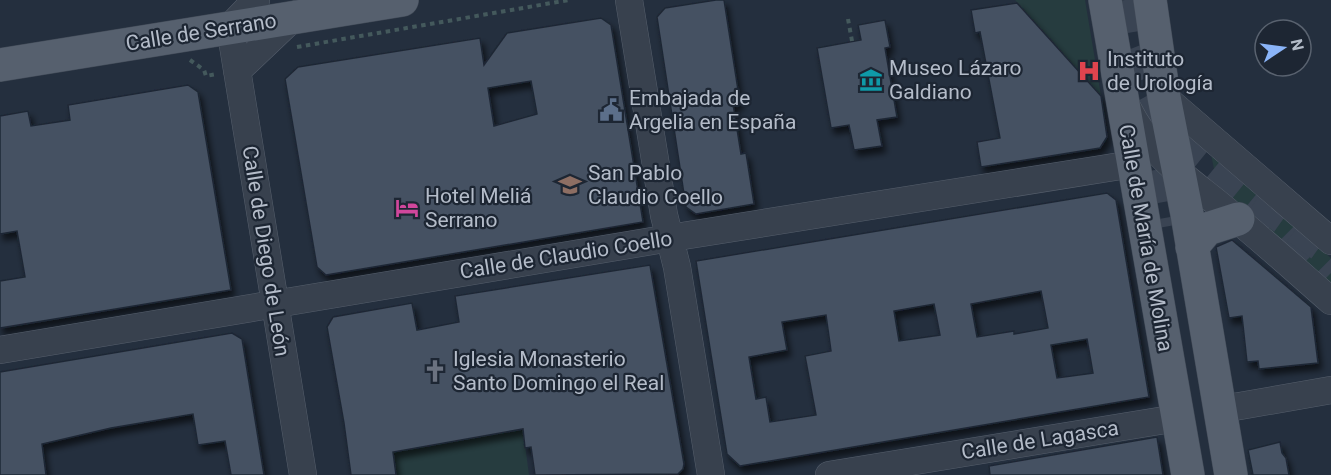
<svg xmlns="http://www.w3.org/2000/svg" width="1331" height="475" font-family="Roboto,sans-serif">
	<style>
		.green { fill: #263c3f }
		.building { fill: #455162; stroke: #1f2835; stroke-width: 1.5; fill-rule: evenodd; filter: url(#shadow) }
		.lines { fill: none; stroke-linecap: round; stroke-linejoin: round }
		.major-tunnel { stroke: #3a4453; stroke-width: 33; stroke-dasharray: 33 16; stroke-linecap: butt }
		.highway-tunnel { stroke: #3a4453; stroke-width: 33; stroke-dasharray: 33 16; stroke-linecap: butt }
		.minor-casing { stroke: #565f6c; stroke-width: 28 }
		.major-casing { stroke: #414a57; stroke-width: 34 }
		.path { stroke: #44595c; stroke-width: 4; stroke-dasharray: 4.5 4.5; stroke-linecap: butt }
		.minor { stroke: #38414e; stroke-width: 27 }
		.major { stroke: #56606e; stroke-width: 33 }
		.labels { text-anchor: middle; stroke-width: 4.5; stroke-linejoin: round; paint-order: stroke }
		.street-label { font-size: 21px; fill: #b4bcc9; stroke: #1d2633 }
		.poi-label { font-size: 21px; fill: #b4bcc9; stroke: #1d2633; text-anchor: start }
	</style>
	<defs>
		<filter id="shadow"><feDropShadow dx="3.5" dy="6" stdDeviation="3" flood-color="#0009"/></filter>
	</defs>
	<rect width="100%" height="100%" fill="#242f3e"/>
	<path class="green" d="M1015 0H1085L1101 96Z
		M1211 154 1331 258V287L1218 189Z
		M523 429 529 475H396L393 452Z"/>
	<path class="building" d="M716 0H724L740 103 733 104 741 154 746 153 754 204 696 214 686 207 657 17 665 8Z
		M1017 3 1101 96 1107 137 1100 148 981 167 977 142 1000 138 980 32 975 33 971 10Z
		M601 18 611 25 643 222 326 275 317 267 285 79 298 67 480 38 484 65 507 33ZM531 81 537 114 494 126 488 88Z
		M885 20 890 47 885 48 897 117 877 120 882 146 854 150 849 125 831 128 817 48 861 40 858 25Z
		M188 85 198 92 231 290 0 328V281L25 277 17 231 0 234V116L28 111 31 126 70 120 68 105Z
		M1107 193 1116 200 1149 397 740 466 727 454 696 261ZM1041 291 1048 328 1014 334V331L977 337 971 304ZM934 304 940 335 899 341 894 311ZM826 315 831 351 805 356 816 415 770 422 766 397 756 399 749 357 787 350 782 322ZM1087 339 1093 373 1057 378 1051 345Z
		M1232 240 1311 307 1318 363 1259 369 1258 361 1247 362 1242 316 1229 318 1216 247Z
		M650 265 684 464 683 469 678 474 535 475 531 447 525 448 523 429 393 452 396 475H351L344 423 327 327 333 317 412 303 417 330 459 322 455 296Z
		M232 333 242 339 264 475H231L225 441 198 445 193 414 111 428 42 444 46 475H0V372Z
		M1157 437 1163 475H990L989 466Z
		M1280 442 1282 453 1286 458 1289 475H1253L1248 450Z"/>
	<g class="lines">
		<path class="major-tunnel" d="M1125 0 1137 68
			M1133 48 1147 84 1161 109 1186 141 1257 199 1331 273
			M1145 122 1164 227"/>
		<path class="highway-tunnel" d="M1257 199 1321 245"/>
		<g class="minor-casing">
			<path id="minor" d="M256 0 230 27 303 475
				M629 0 664 215 677 267 711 475
				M237 71 297 14
				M1164 97 1331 241
				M1127 107C1155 162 1190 179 1234 217 1267 244 1299 273 1331 301
				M0 350 670 238 1133 164
				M1219 403 1234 407 1331 390
				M829 475 1165 420 1170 418 1176 409"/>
		</g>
		<g class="major-casing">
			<path id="major" d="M1105 0 1188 475
				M1150 0 1164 97 1187 214 1231 475
				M0 65 402 0
				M1192 247 1207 229 1238 219"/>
		</g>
		<path class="path" d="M848 19 852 41
			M297 47 569 0
			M190 60 204 70 206 76 217 74"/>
		<use href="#minor" class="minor"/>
		<use href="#major" class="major"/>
	</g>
	<defs>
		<g id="hospital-bare" transform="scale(1.8)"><path d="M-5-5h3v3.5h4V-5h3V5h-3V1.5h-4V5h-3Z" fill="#e0444e" stroke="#1d2633" stroke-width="2.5" paint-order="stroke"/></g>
		<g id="museum-bare" transform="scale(1.8)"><path d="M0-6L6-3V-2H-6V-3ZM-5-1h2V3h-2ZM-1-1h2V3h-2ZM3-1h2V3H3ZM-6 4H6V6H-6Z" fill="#0f9aa8" stroke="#1d2633" stroke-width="2.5" paint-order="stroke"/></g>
		<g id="civic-bare" transform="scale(1.8)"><path d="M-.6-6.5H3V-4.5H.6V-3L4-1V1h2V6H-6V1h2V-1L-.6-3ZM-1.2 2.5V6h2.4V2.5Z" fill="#5c6f8a" stroke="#1d2633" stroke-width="2.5" paint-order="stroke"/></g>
		<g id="school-bare" transform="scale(1.8)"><path d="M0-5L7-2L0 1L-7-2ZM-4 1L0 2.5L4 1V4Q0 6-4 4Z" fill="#8d6e63" stroke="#1d2633" stroke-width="2.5" paint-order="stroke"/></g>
		<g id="hotel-bare" transform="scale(1.8)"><path d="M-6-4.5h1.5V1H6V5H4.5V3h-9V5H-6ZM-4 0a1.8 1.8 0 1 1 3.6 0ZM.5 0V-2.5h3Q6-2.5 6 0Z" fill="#d1479c" stroke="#1d2633" stroke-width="2.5" paint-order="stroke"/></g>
		<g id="church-bare" transform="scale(1.8)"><path d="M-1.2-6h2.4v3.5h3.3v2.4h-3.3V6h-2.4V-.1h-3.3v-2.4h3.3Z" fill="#6b7280" stroke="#1d2633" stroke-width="2.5" paint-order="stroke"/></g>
	</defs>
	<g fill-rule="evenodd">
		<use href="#hospital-bare" x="1089" y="71"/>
		<use href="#museum-bare" x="871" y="80"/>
		<use href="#civic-bare" x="611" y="110"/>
		<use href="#school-bare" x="570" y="185"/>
		<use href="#hotel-bare" x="407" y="208"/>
		<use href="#church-bare" x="435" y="371"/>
	</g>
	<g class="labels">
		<g class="street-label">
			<text transform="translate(201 32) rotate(-9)" y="7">Calle de Serrano</text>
			<text transform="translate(1146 238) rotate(80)" y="7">Calle de María de Molina</text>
			<text transform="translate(266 251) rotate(81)" y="7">Calle de Diego de León</text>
			<text transform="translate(566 255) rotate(-9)" y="7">Calle de Claudio Coello</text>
			<text transform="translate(1040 440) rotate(-9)" y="7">Calle de Lagasca</text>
		</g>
		<g class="poi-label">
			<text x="1107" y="66">Instituto<tspan x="1107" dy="24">de Urología</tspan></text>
			<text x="889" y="75">Museo Lázaro<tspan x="889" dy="24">Galdiano</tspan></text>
			<text x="629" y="105">Embajada de<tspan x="629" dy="24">Argelia en España</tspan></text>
			<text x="588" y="180">San Pablo<tspan x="588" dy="24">Claudio Coello</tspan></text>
			<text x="425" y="203">Hotel Meliá<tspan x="425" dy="24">Serrano</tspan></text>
			<text x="453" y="366">Iglesia Monasterio<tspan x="453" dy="24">Santo Domingo el Real</tspan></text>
		</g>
	</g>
	<g transform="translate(1283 48) rotate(77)"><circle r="28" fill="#1d2633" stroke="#59626f" stroke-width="1.5"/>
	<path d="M0-4.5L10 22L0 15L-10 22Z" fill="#8ab4f8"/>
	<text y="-9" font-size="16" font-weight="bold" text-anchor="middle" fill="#b4bcc9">N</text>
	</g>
</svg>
